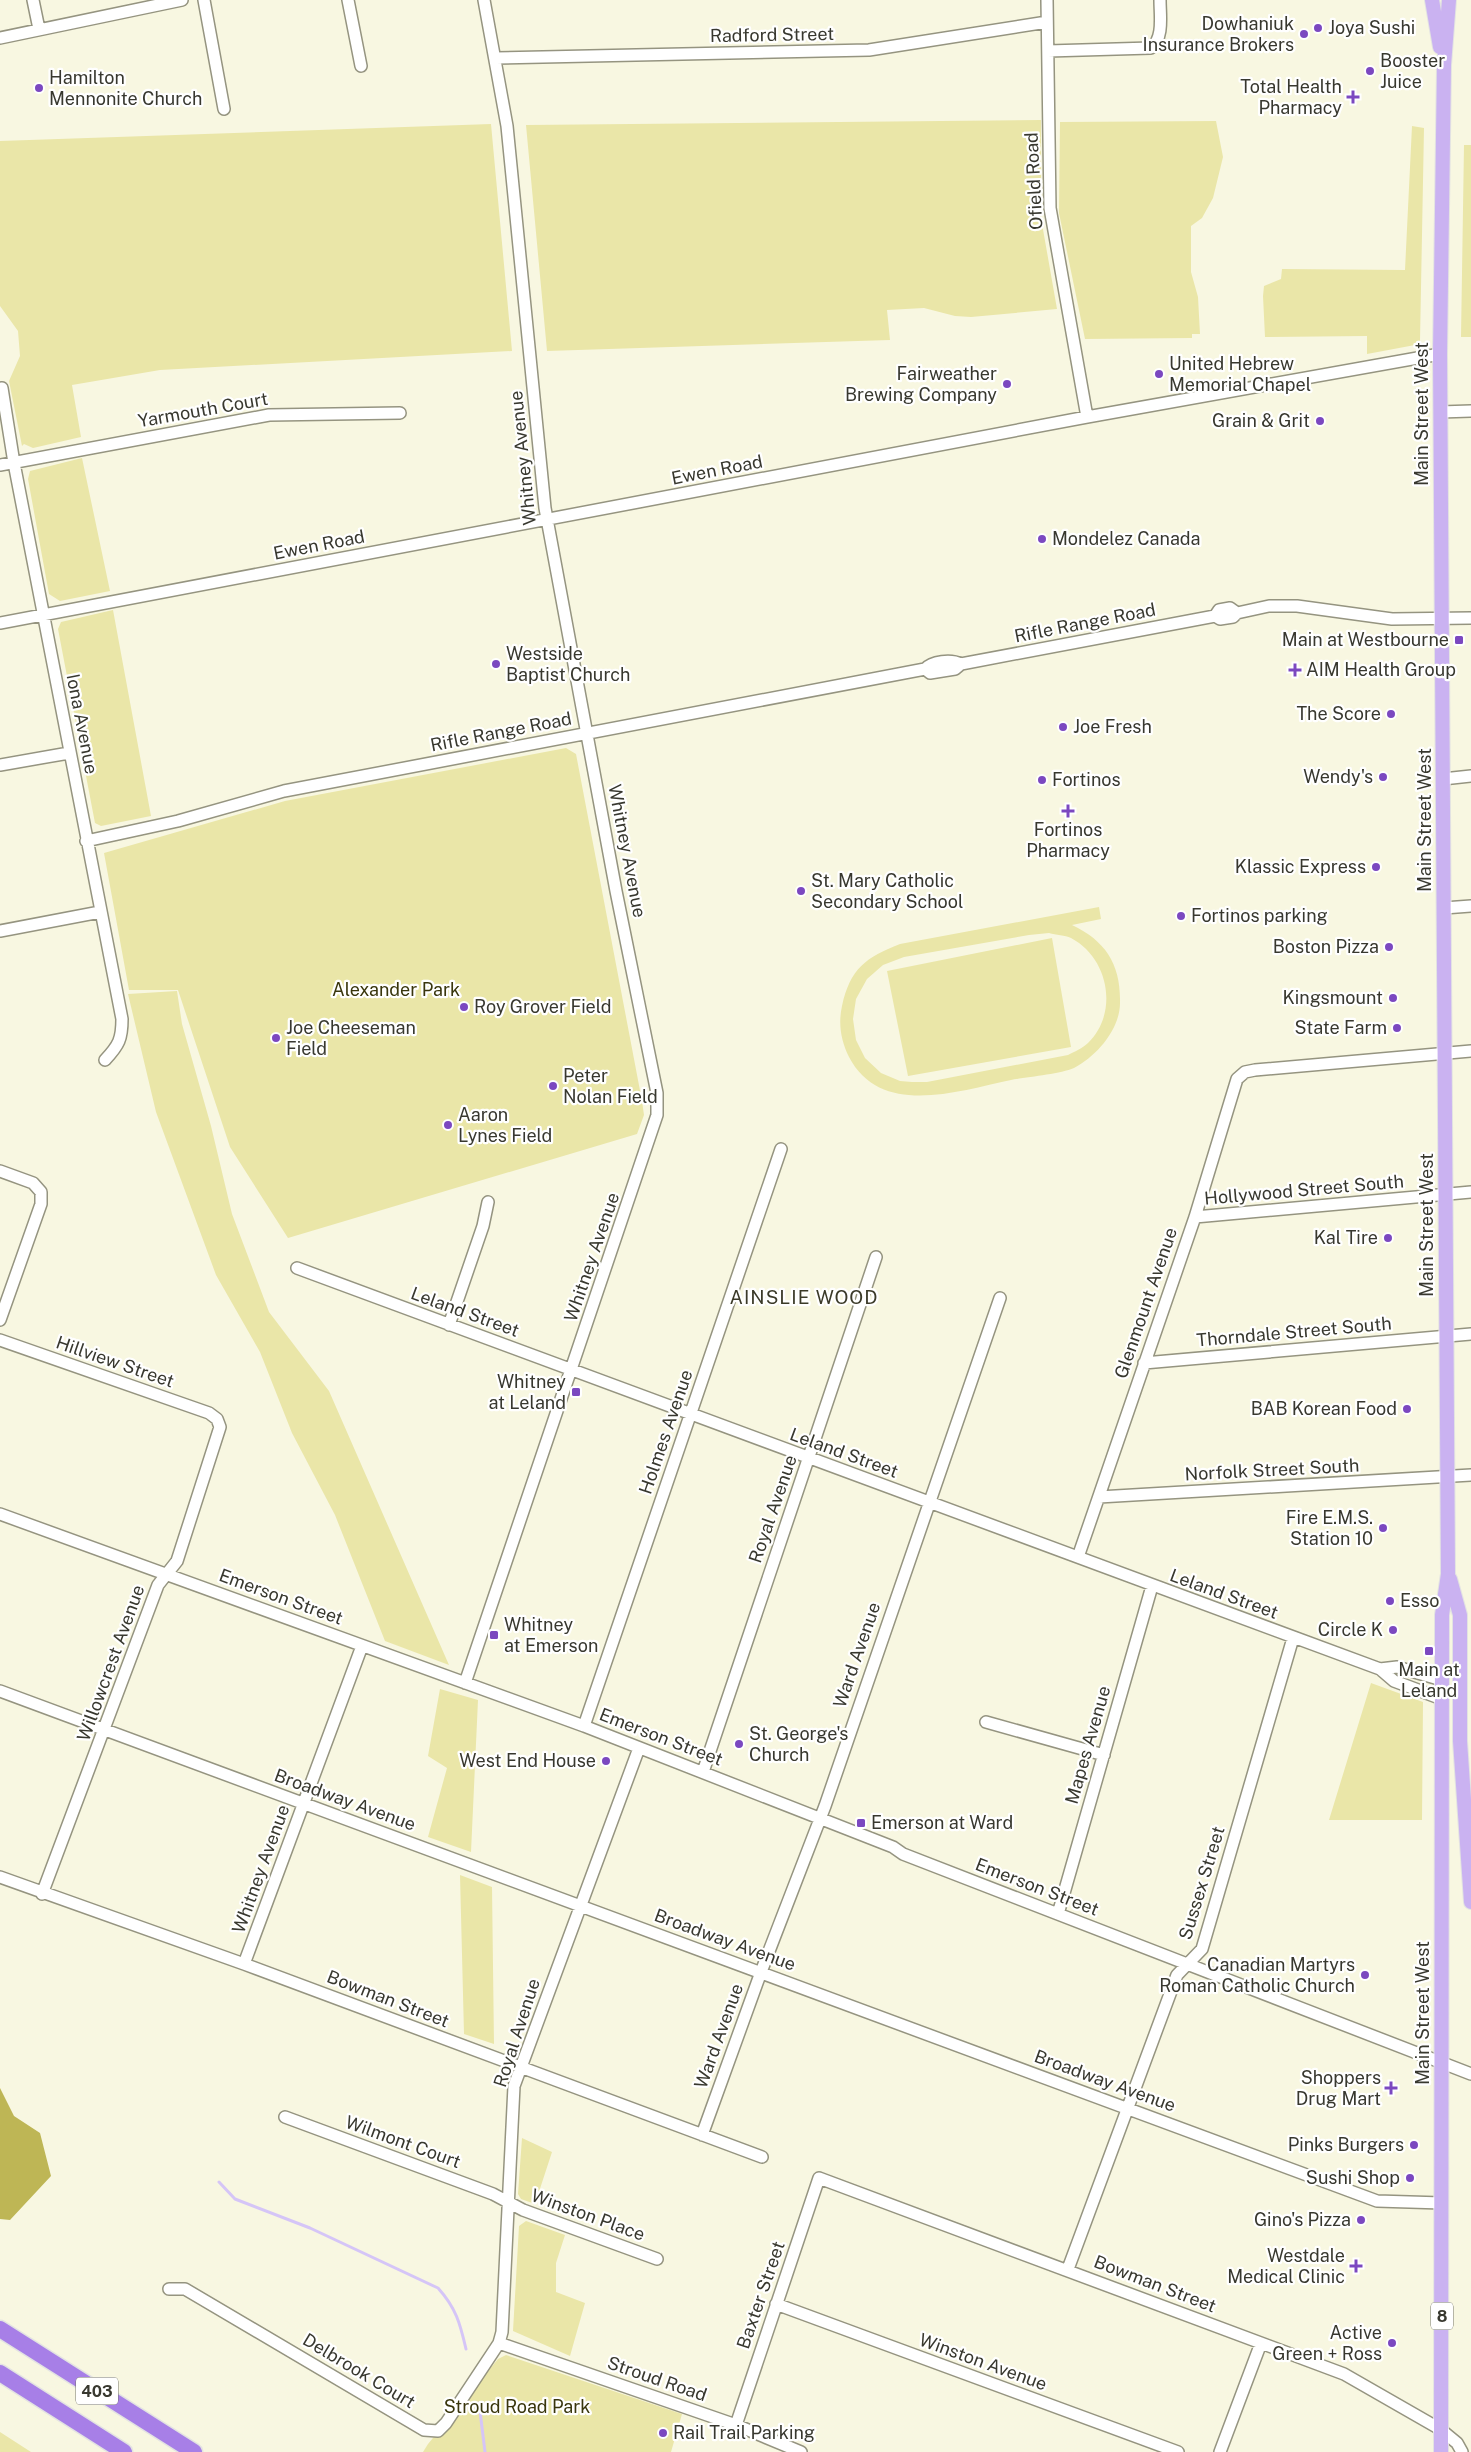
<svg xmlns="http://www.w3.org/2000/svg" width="1471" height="2452" font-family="'Public Sans',sans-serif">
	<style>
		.green { fill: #eae6a8; fill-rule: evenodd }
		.forest { fill: #beb655 }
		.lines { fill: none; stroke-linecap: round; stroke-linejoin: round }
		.stream { stroke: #d5c5f7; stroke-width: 3 }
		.minor-casing { stroke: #959480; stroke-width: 14 }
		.major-casing { stroke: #e3e3e2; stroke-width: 16 }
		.highway-casing { stroke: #e3e3e2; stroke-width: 19 }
		.minor { stroke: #fff; stroke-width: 11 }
		.major { stroke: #cab2f1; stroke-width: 14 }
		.highway { stroke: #a77fe7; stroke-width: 16 }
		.poi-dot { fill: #7b48c0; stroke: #fff; stroke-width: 2 }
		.labels { text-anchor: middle; stroke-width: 4.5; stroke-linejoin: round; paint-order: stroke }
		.shield { fill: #fff; stroke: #74746d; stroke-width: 1 }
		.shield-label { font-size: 16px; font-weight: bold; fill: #38382f }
		.poi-label { font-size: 18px; fill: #38382f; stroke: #fff; text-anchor: end }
		.street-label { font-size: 18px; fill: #38382f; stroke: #fff }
		.park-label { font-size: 18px; fill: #39360c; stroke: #fff }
		.neighbourhood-label { font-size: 19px; letter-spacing: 1px; fill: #3b3a28; stroke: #fff }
	</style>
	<rect width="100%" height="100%" fill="#f8f7e1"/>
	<path class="green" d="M1041 120V218L1057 309 971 317 955 316 924 308 887 310 890 340 547 351 526 125Z
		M1216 121 1223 157 1213 198 1202 218 1191 226V272L1198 297 1200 334H1192V338L1085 339 1059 213 1060 122Z
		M491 124 512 351 160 370 72 385 81 437 33 448 24 444 22 446 9 381 20 356 18 331 0 306V141Z
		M1412 126 1424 128 1420 341 1415 345 1367 354V336L1265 337 1263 296 1264 286 1281 279 1282 269 1405 270Z
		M1464 145H1471V337H1461Z
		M82 458 110 591 60 601 49 594 28 479 30 471Z
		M113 610 151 816 101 826 95 823 58 629 61 622Z
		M566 748 576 754 642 1101 644 1115 637 1134 288 1238 230 1147 178 990H129L104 853 285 801Z
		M1099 907 1101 919 1072 925C1106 941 1121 965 1120 1003 1120 1029 1097 1056 1074 1068 1060 1074 1027 1077 1011 1080 958 1091 881 1118 849 1057 841 1041 838 1024 842 1006 850 969 866 957 900 944ZM1049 933C1056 935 1065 935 1071 938 1109 958 1119 1013 1088 1043 1083 1048 1074 1052 1068 1055L927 1082H912L900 1081 881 1073 865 1058 856 1040 853 1019 856 999 867 979 883 965 904 957 1029 935Z
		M1052 938 1071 1047 908 1076 887 971Z
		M177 991 182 1024 211 1126 232 1214 269 1312 329 1391 449 1665 385 1641 335 1515 292 1433 260 1352 216 1275 156 1112 128 994Z
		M1371 1683 1423 1702 1422 1820H1329Z
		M440 1689 478 1700 471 1852 428 1837 447 1768 428 1756Z
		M460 1875 492 1887 494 2044 464 2034Z
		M522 2138 552 2152 535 2204 521 2199 518 2194Z
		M526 2221 565 2235 556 2263V2292L585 2303 570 2356 513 2331 519 2226Z
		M506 2355 682 2414 671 2452H423L428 2444 498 2359Z
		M0 2432 31 2452H0Z"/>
	<path class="forest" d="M0 2088 14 2116 40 2133 51 2176 10 2220 0 2219Z"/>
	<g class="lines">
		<path class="stream" d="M219 2182 235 2199 310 2228 438 2288C456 2308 460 2323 466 2349
			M479 2403 485 2452"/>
		<g class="minor-casing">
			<path id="minor" d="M33 0 39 29
				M204 0 224 109
				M348 0 361 66
				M1047 0 1050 208 1087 417
				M0 38 182 0
				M1048 51 1151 48C1164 38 1160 16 1160 0
				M496 58 869 50 1047 22
				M2 388 14 463 122 1019C122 1039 119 1045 105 1060
				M1440 412 1471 411
				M0 465 269 415 400 413
				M1215 616 1219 610 1230 608 1237 613
				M0 623 1087 417 1440 354
				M925 669 930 673 955 669 961 664 1215 616 1220 619 1233 617 1237 613 1269 606H1297L1392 619 1471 618
				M0 765 69 753
				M1443 779 1471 776
				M86 841 178 821 284 791 925 669C932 661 951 659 961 664
				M1444 908 1471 906
				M0 931 100 912
				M0 1171 33 1183 41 1192V1204L0 1320
				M1195 1217 1471 1192
				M297 1268 1380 1669 1394 1681 1442 1699
				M449 1325 483 1226 488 1202
				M0 1340 209 1413 217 1419 220 1427 177 1561 158 1585 42 1894
				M1144 1363 1471 1334
				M1099 1497 1471 1475
				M0 1514 584 1726 893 1847 903 1854 1471 2074
				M1078 1557 1195 1217 1237 1079 1245 1072 1255 1070 1471 1051
				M1380 1669 1397 1667 1442 1680
				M465 1683 657 1115V1093L616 891 545 508 507 126 484 0
				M0 1691 1377 2201 1442 2203
				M986 1722 1104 1755
				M584 1726 781 1149
				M703 1772 876 1257
				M0 1877 244 1964 762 2157
				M1058 1914 1152 1586
				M244 1964 362 1646
				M285 2117 493 2194 523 2210 657 2259
				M702 2135 761 1972 825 1806 1000 1298
				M1068 2269 1177 1975 1202 1949 1293 1638
				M169 2289H185L424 2430 438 2431 446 2423 499 2343 502 2332 514 2086 639 1748
				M776 2304 1178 2452
				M499 2343 736 2425 801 2452
				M736 2425 819 2178 1344 2374 1440 2429 1457 2443 1462 2452
				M1220 2452 1261 2343"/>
		</g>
		<g class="major-casing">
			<path id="major" d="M1432 0 1440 47
				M1450 1579 1460 1615V1741L1471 1902
				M1441 2452 1442 1615 1448 1574 1440 354 1444 65 1449 0"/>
		</g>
		<g class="highway-casing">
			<path id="highway" d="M0 2329 194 2452
				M0 2373 124 2452"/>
		</g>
		<use href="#minor" class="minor"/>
		<use href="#major" class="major"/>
		<use href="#highway" class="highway"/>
	</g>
	<g class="poi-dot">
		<circle cx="1318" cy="28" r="5"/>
		<circle cx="1304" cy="34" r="5"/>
		<circle cx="1370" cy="71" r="5"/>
		<circle cx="39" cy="88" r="5"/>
		<path d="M1350.5 89.5h5v5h5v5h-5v5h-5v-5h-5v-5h5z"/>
		<circle cx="1159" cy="374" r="5"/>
		<circle cx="1007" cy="384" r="5"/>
		<circle cx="1320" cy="421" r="5"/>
		<circle cx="1042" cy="539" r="5"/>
		<rect x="1454" y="635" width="10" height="10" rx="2.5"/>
		<circle cx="496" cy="664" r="5"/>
		<path d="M1292.5 662.5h5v5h5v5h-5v5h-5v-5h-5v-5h5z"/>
		<circle cx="1391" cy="714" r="5"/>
		<circle cx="1063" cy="727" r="5"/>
		<circle cx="1383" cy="777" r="5"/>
		<circle cx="1042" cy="780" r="5"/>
		<path d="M1065.5 803.5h5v5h5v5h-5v5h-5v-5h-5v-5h5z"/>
		<circle cx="1376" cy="867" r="5"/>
		<circle cx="801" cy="891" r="5"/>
		<circle cx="1181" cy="916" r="5"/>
		<circle cx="1389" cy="947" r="5"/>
		<circle cx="1393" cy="998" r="5"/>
		<circle cx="464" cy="1007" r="5"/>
		<circle cx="1397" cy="1028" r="5"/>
		<circle cx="276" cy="1038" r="5"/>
		<circle cx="553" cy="1086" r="5"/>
		<circle cx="448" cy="1125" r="5"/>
		<circle cx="1388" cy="1238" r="5"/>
		<rect x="571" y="1387" width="10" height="10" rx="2.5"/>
		<circle cx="1407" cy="1409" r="5"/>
		<circle cx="1383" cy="1528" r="5"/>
		<circle cx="1390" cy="1601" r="5"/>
		<circle cx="1393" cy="1630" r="5"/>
		<rect x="489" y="1630" width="10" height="10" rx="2.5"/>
		<rect x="1424" y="1646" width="10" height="10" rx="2.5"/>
		<circle cx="739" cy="1744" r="5"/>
		<circle cx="606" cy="1761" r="5"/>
		<rect x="856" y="1818" width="10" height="10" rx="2.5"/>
		<circle cx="1365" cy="1975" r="5"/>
		<path d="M1388.5 2080.5h5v5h5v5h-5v5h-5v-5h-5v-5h5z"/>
		<circle cx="1414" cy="2145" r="5"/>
		<circle cx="1410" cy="2178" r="5"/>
		<circle cx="1361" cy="2220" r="5"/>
		<path d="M1353.5 2258.5h5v5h5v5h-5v5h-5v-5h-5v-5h5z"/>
		<circle cx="1392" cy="2343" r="5"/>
		<circle cx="663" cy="2433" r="5"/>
	</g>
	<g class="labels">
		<g class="shield">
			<rect x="1431" y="2302.5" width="22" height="27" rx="4"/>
			<rect x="76" y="2377.5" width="42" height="27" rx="4"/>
		</g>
		<g class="shield-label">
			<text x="1442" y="2322">8</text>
			<text x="97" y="2397">403</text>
		</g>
		<g class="poi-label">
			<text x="1294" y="30">Dowhaniuk<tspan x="1294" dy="21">Insurance Brokers</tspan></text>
			<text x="1328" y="34" text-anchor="start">Joya Sushi</text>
			<text x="1380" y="67" text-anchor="start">Booster<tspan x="1380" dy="21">Juice</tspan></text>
			<text x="49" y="84" text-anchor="start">Hamilton<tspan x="49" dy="21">Mennonite Church</tspan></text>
			<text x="1342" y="93">Total Health<tspan x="1342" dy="21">Pharmacy</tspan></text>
			<text x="1169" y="370" text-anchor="start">United Hebrew<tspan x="1169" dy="21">Memorial Chapel</tspan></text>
			<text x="997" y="380">Fairweather<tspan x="997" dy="21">Brewing Company</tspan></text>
			<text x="1310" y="427">Grain &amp; Grit</text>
			<text x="1052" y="545" text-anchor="start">Mondelez Canada</text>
			<text x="1449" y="646">Main at Westbourne</text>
			<text x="506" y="660" text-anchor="start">Westside<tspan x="506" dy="21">Baptist Church</tspan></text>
			<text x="1306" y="676" text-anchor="start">AIM Health Group</text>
			<text x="1381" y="720">The Score</text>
			<text x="1073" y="733" text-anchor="start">Joe Fresh</text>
			<text x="1373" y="783">Wendy's</text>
			<text x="1052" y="786" text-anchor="start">Fortinos</text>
			<text x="1068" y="836" text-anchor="middle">Fortinos<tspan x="1068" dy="21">Pharmacy</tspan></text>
			<text x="1366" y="873">Klassic Express</text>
			<text x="811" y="887" text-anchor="start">St. Mary Catholic<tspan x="811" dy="21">Secondary School</tspan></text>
			<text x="1191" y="922" text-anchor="start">Fortinos parking</text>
			<text x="1379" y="953">Boston Pizza</text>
			<text x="1383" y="1004">Kingsmount</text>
			<text x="474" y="1013" text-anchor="start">Roy Grover Field</text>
			<text x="286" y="1034" text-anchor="start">Joe Cheeseman<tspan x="286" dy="21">Field</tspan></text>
			<text x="1387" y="1034">State Farm</text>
			<text x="563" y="1082" text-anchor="start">Peter<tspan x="563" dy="21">Nolan Field</tspan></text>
			<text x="458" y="1121" text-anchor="start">Aaron<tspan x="458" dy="21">Lynes Field</tspan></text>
			<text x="1378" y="1244">Kal Tire</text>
			<text x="566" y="1388">Whitney<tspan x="566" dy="21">at Leland</tspan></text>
			<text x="1397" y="1415">BAB Korean Food</text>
			<text x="1373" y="1524">Fire E.M.S.<tspan x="1373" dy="21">Station 10</tspan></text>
			<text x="1400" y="1607" text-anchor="start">Esso</text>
			<text x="504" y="1631" text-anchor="start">Whitney<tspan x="504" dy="21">at Emerson</tspan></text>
			<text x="1383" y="1636">Circle K</text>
			<text x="1429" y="1676" text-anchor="middle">Main at<tspan x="1429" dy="21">Leland</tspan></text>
			<text x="749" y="1740" text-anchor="start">St. George's<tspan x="749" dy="21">Church</tspan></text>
			<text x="596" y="1767">West End House</text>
			<text x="871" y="1829" text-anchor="start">Emerson at Ward</text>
			<text x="1355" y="1971">Canadian Martyrs<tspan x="1355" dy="21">Roman Catholic Church</tspan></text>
			<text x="1381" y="2084">Shoppers<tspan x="1381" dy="21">Drug Mart</tspan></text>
			<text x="1404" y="2151">Pinks Burgers</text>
			<text x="1400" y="2184">Sushi Shop</text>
			<text x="1351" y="2226">Gino's Pizza</text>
			<text x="1345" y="2262">Westdale<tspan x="1345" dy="21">Medical Clinic</tspan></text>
			<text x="1382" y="2339">Active<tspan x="1382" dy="21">Green + Ross</tspan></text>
			<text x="673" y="2439" text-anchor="start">Rail Trail Parking</text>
		</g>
		<g class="street-label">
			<text transform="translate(772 35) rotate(-1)" y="6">Radford Street</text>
			<text transform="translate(1034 181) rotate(-93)" y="6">Ofield Road</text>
			<text transform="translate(203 410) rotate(-10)" y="6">Yarmouth Court</text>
			<text transform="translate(1422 414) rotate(-90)" y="6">Main Street West</text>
			<text transform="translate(523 458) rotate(-96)" y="6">Whitney Avenue</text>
			<text transform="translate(717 470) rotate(-11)" y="6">Ewen Road</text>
			<text transform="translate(319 545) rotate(-11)" y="6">Ewen Road</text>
			<text transform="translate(1085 623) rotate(-11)" y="6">Rifle Range Road</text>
			<text transform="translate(82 724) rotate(79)" y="6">Iona Avenue</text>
			<text transform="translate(501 732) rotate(-11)" y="6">Rifle Range Road</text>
			<text transform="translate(1425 820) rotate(-90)" y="6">Main Street West</text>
			<text transform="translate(627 851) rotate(79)" y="6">Whitney Avenue</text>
			<text transform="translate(1304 1190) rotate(-5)" y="6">Hollywood Street South</text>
			<text transform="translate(1427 1225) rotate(-90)" y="6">Main Street West</text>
			<text transform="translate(592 1257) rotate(-71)" y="6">Whitney Avenue</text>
			<text transform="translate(1146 1303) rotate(-71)" y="6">Glenmount Avenue</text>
			<text transform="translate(465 1312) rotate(20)" y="6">Leland Street</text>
			<text transform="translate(1294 1332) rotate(-5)" y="6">Thorndale Street South</text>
			<text transform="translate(115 1362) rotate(19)" y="6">Hillview Street</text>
			<text transform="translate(666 1432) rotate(-71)" y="6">Holmes Avenue</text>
			<text transform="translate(844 1453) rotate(20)" y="6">Leland Street</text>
			<text transform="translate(1272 1470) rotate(-3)" y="6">Norfolk Street South</text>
			<text transform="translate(773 1509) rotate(-71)" y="6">Royal Avenue</text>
			<text transform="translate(1224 1594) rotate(20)" y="6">Leland Street</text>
			<text transform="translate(281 1597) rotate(20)" y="6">Emerson Street</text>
			<text transform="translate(857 1655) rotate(-71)" y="6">Ward Avenue</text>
			<text transform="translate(111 1663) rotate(-70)" y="6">Willowcrest Avenue</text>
			<text transform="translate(661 1737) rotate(21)" y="6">Emerson Street</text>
			<text transform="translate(1088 1745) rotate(-74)" y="6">Mapes Avenue</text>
			<text transform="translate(345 1800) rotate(20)" y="6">Broadway Avenue</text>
			<text transform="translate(261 1869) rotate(-70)" y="6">Whitney Avenue</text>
			<text transform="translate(1202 1883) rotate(-73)" y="6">Sussex Street</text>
			<text transform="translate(1037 1887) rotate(21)" y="6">Emerson Street</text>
			<text transform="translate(725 1940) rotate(20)" y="6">Broadway Avenue</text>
			<text transform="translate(388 1999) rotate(21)" y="6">Bowman Street</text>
			<text transform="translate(1423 2013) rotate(-90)" y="6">Main Street West</text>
			<text transform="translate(517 2033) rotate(-72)" y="6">Royal Avenue</text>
			<text transform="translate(719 2036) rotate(-70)" y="6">Ward Avenue</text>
			<text transform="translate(1105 2081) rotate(20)" y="6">Broadway Avenue</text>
			<text transform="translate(403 2142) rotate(20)" y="6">Wilmont Court</text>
			<text transform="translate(588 2215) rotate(20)" y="6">Winston Place</text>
			<text transform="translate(1155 2284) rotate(21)" y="6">Bowman Street</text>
			<text transform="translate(761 2295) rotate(-71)" y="6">Baxter Street</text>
			<text transform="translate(983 2362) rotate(20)" y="6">Winston Avenue</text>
			<text transform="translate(359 2371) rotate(31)" y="6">Delbrook Court</text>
			<text transform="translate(657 2379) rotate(19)" y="6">Stroud Road</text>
		</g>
		<g class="park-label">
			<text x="396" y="996">Alexander Park</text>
			<text x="517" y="2413">Stroud Road Park</text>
		</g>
		<g class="neighbourhood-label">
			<text x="804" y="1304">AINSLIE WOOD</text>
		</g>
	</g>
</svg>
